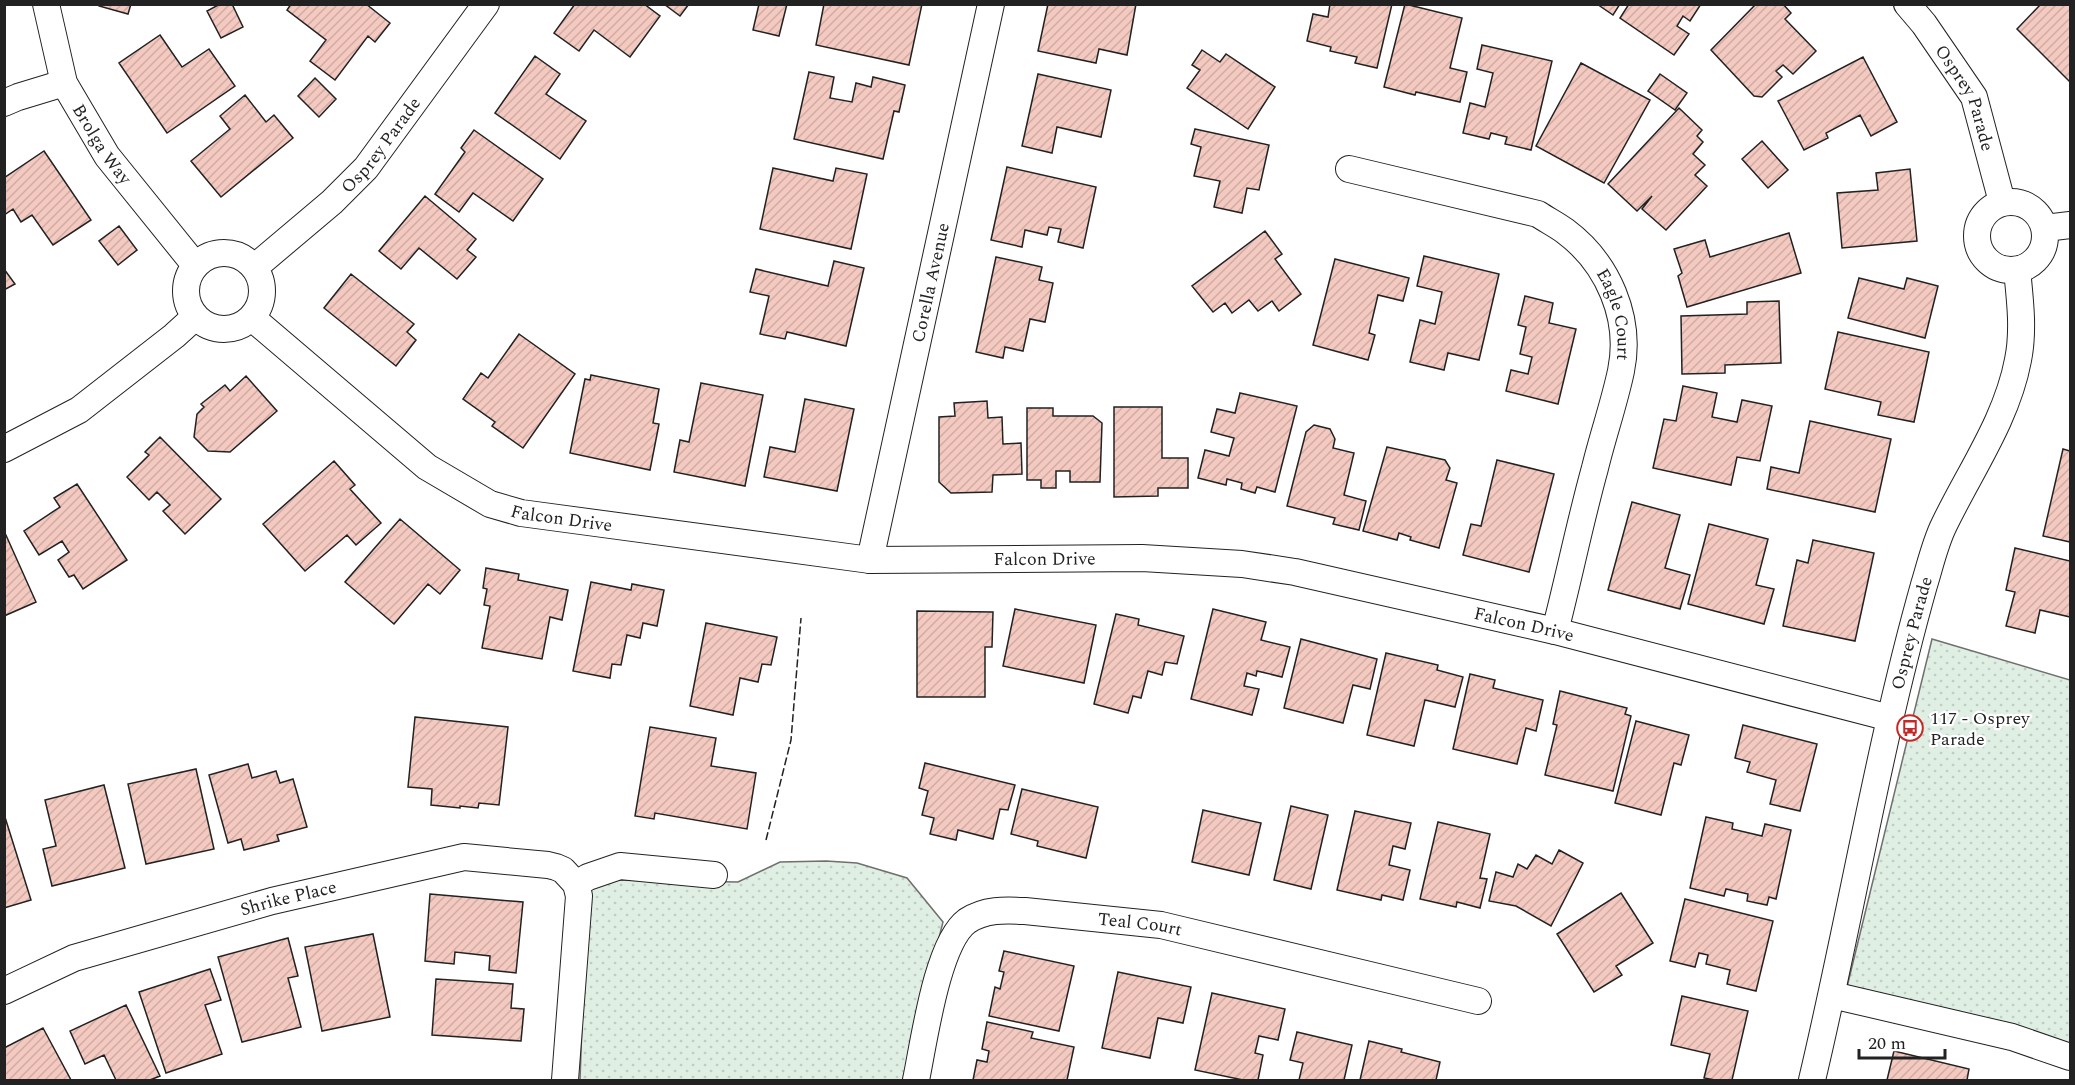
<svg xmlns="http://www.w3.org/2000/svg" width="2075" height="1085" font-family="Spectral,serif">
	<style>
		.park { fill: url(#park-dots); stroke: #6f6f6f; stroke-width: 1.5 }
		.building { fill: url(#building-hatch); stroke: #222; stroke-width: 1.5 }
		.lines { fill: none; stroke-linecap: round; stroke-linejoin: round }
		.street-casing { stroke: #222; stroke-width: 28 }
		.street { stroke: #fff; stroke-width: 26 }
		.fence { stroke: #222; stroke-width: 1.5; stroke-dasharray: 8 3; stroke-linecap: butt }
		.labels { text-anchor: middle; stroke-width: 4.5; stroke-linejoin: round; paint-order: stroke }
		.street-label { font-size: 18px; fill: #222; stroke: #fff }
		.poi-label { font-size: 18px; fill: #222; stroke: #fff; text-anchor: start }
	</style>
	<defs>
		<pattern id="park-dots" width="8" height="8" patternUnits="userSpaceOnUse" patternTransform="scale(1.5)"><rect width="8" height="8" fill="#e0efe3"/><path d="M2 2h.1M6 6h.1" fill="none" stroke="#c0cdc2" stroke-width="1.8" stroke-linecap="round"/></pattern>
		<pattern id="building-hatch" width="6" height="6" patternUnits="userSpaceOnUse" patternTransform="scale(1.5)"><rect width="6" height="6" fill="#f3c9c0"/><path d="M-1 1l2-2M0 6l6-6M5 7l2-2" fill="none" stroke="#d0aca5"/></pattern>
	</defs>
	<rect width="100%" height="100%" fill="#fff"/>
	<path class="park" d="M1932 639 2070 680V1051L1847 987Z
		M826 861 857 863 907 878 943 922 903 1080H580L587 888 607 880 738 882 780 862Z"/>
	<path class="building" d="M99 4H131L128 14 99 6Z
		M220 4H232L243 27 221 38 207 11Z
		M291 4H366L390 23 375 42 368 36 335 80 310 61 326 40 287 10Z
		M575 4H644L660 16 630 57 594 30 579 51 554 33Z
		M664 4H689L680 16Z
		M759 4H787L779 36 753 30Z
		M824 4H922L909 65 816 45Z
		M1048 4H1136L1127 55 1099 49 1096 63 1038 51Z
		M1330 4H1392L1377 68 1355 63 1357 57 1330 51 1331 47 1307 41 1313 14 1328 17Z
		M1405 4 1462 18 1450 68 1467 72 1460 102 1416 92 1415 95 1384 87Z
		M1597 4H1620L1613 15Z
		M1629 4H1701L1690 21 1683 16 1677 26 1689 34 1674 55 1620 18Z
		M1756 4H1783L1791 13 1785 19 1816 51 1793 74 1783 65 1776 71 1782 77 1762 97 1754 96 1711 50Z
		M2041 4H2070V82L2017 29Z
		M160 35 182 67 209 49 235 86 167 133 119 63Z
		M1482 45 1552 61 1531 150 1505 144 1507 137 1491 133 1489 139 1463 133 1470 103 1485 107 1493 73 1477 69Z
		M1202 50 1220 62 1226 54 1275 87 1248 129 1187 88 1200 70 1192 65Z
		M535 56 560 74 546 94 586 121 560 159 495 113Z
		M1863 57 1897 122 1871 136 1860 115 1826 133 1828 138 1804 150 1778 101Z
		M1581 63 1650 100 1604 183 1536 146Z
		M809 72 834 77 830 98 852 102 856 83 871 87 873 77 905 85 899 112 894 111 883 159 794 139Z
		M1038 74 1111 90 1101 137 1057 127 1052 153 1022 146Z
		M1660 74 1687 93 1675 110 1648 91Z
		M315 78 336 99 319 117 298 96Z
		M245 95 266 122 274 115 293 138 221 197 191 161 230 129 220 116Z
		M1679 108 1702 130 1697 136 1703 142 1693 154 1705 165 1695 175 1707 186 1666 230 1642 209 1652 196 1637 211 1608 184Z
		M1195 129 1269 145 1259 190 1247 188 1242 213 1214 207 1220 181 1194 176 1201 147 1191 144Z
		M474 130 543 179 513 221 473 193 459 212 435 194 465 152 461 148Z
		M1762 141 1788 170 1768 188 1742 159Z
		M44 151 91 220 53 245 32 215 21 222 13 209 4 215V178Z
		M1007 167 1096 187 1083 248 1058 242 1061 229 1049 227 1047 235 1025 230 1022 247 991 240Z
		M773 168 833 181 836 168 867 174 851 249 760 229Z
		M1910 169 1917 241 1842 248 1837 193 1878 190 1876 173Z
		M425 196 476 239 467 250 476 257 457 279 419 248 401 269 379 251Z
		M119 226 137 250 118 265 99 241Z
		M1265 231 1282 254 1275 259 1301 294 1279 311 1272 301 1258 311 1249 300 1232 313 1225 303 1213 312 1192 286Z
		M1789 233 1801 273 1687 307 1678 276 1682 273 1674 249 1705 240 1710 257Z
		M1424 256 1499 274 1479 360 1448 353 1444 370 1410 362 1420 320 1435 324 1442 292 1417 286Z
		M996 257 1042 267 1039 280 1053 283 1045 322 1030 319 1023 351 1005 347 1003 358 976 352Z
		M1335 259 1409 278 1403 301 1378 295 1369 333 1375 335 1368 360 1313 345Z
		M834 261 864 268 846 346 787 332 785 339 760 334 769 296 750 292 756 269 828 286Z
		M4 269 15 284 4 290Z
		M351 274 414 324 407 332 416 340 396 366 324 308Z
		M1859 278 1904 289 1907 278 1938 286 1925 338 1848 318Z
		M1525 296 1553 303 1549 323 1576 329 1558 404 1506 391 1511 370 1528 374 1532 357 1520 354 1526 327 1518 325Z
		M1779 301 1781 363 1725 365V373L1682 374 1681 316 1747 314V302Z
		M1838 332 1929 352 1914 422 1878 415 1881 402 1825 389Z
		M519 334 575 374 523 448 492 426 495 422 463 399 481 373 488 378Z
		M591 375 659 389 653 423 659 424 650 470 570 453 585 379 590 380Z
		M246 376 277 411 230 452 208 451 194 437 197 414 204 407 201 404 225 385 230 391Z
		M701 383 763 395 745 486 674 472 680 440 689 442Z
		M1683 386 1717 393 1712 417 1737 422 1742 400 1772 406 1760 461 1737 457 1731 485 1653 468 1664 419 1676 421Z
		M1240 393 1297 406 1275 492 1257 487 1255 493 1241 489 1242 483 1227 479 1226 485 1198 478 1205 450 1229 456 1234 438 1211 432 1217 409 1235 413Z
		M805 399 854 409 837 491 764 477 770 447 795 452Z
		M987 401 988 418 1002 417 1003 444 1021 443 1022 474 993 475 992 492 951 493 939 482V417L955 416 954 403Z
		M1114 407H1162V458H1188V488H1158V496L1114 497Z
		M1027 408H1053V416H1093L1102 423 1100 482H1070V471H1056V488H1041V480H1027Z
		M1810 421 1891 439 1875 512 1767 489 1771 467 1799 473Z
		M1314 425 1330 429 1335 439 1333 448 1354 453 1344 495 1366 501 1359 530 1333 524 1335 518 1287 506 1306 432Z
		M160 437 221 499 185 534 163 511 170 505 157 492 149 500 127 477 149 455 145 452Z
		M1387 447 1445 460 1450 468 1446 480 1457 483 1439 548 1410 540 1411 537 1399 533 1397 540 1363 531Z
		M2063 449 2070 451V542L2043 536Z
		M1497 460 1554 474 1529 572 1463 555 1471 524 1481 526Z
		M334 461 355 485 350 489 381 523 356 545 347 535 305 571 263 524Z
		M77 484 127 560 83 589 74 575 69 577 58 560 69 552 62 541 39 555 24 531 60 507 54 498Z
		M1632 502 1680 515 1665 568 1690 575 1680 609 1608 590Z
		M400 519 460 570 440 594 428 584 394 624 345 582Z
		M1709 524 1768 539 1756 585 1774 589 1764 624 1688 604Z
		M5 533 36 602 4 616V534Z
		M1813 540 1874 553 1855 641 1783 626 1797 560 1808 563Z
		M2015 548 2070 561V617L2040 610 2035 633 2006 626 2015 592 2006 590Z
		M486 568 519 574 518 580 568 590 562 620 550 617 542 659 482 648 490 606 484 605 487 589 483 588Z
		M591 582 631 590 632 584 664 590 657 626 643 623 640 638 627 635 621 665 612 664 610 678 573 671Z
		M1015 609 1096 625 1084 683 1003 666Z
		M1213 609 1266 622 1261 640 1290 647 1282 677 1257 671 1256 676 1247 673 1244 686 1259 689 1252 715 1191 699Z
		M917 611 993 612 992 647H985V697H917Z
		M1116 614 1139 619 1138 625 1184 636 1177 664 1165 662 1162 675 1148 671 1141 698 1133 696 1128 713 1094 704Z
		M706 623 777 637 771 665 762 664 758 682 740 678 733 715 690 706Z
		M1301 639 1377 659 1370 689 1353 685 1343 723 1284 708Z
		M1386 653 1438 665 1437 670 1463 677 1455 707 1425 700 1414 746 1367 735Z
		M1470 674 1495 680 1493 688 1543 700 1536 731 1526 728 1517 764 1453 749Z
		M1560 691 1627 708 1625 714 1631 716 1613 791 1545 775 1557 725 1553 724Z
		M415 717 508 727 499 805 479 803 478 808 460 806V808L431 805 432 789 408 787Z
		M1636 721 1689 735 1681 765 1674 763 1661 815 1615 803Z
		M1743 725 1817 744 1800 811 1770 804 1776 780 1747 772 1750 762 1735 758Z
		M650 727 716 738 711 766 756 773 747 829 655 813 654 819 635 816Z
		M925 763 1015 785 1008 810 1000 809 993 839 958 830 956 840 930 834 934 818 922 815 928 791 919 788Z
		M248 764 252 778 276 771 280 783 293 779 307 827 277 835 279 841 244 850 241 839 228 843 209 775Z
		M196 769 214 849 146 864 128 784Z
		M104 785 125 868 52 886 43 849 56 846 45 800Z
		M1022 789 1098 807 1086 858 1037 846 1038 841 1011 834Z
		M1291 806 1328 815 1311 889 1274 880Z
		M1203 810 1261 823 1249 875 1192 862Z
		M1355 811 1411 823 1405 849 1393 846 1389 865 1410 870 1403 900 1382 895 1381 900 1337 890Z
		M4 814 31 900 4 908Z
		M1706 817 1733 823 1732 829 1762 836 1765 824 1791 830 1776 899 1769 897 1767 905 1747 901 1748 894 1726 889 1724 896 1690 888Z
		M1438 822 1490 834 1480 878 1487 879 1480 908 1457 902 1456 907 1420 899Z
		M1559 850 1583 863 1551 926 1516 906 1489 901 1496 872 1513 877 1518 864 1527 869 1536 855 1552 864Z
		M1621 893 1653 943 1616 966 1622 975 1594 992 1557 934Z
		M430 894 523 902 516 973 489 970 490 956 455 952 454 964 425 961Z
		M1685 899 1773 921 1756 991 1727 984 1730 970 1706 964 1708 955 1699 953 1695 967 1670 961Z
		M373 934 390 1017 322 1031 305 947Z
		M288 938 298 976 288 978 301 1027 242 1042 218 957Z
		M1004 951 1074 966 1059 1031 989 1016 995 987 1000 989 1004 972 999 971Z
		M210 969 221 1000 205 1005 222 1054 166 1073 139 992Z
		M1118 972 1191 987 1183 1023 1158 1018 1150 1058 1102 1048Z
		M436 979 513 984 511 1008 524 1009 521 1041 432 1035Z
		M1212 993 1285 1009 1278 1040 1259 1036 1255 1053 1263 1055 1258 1080H1243L1195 1070Z
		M1682 996 1748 1011 1732 1080H1715L1704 1078 1710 1054 1671 1045Z
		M126 1005 160 1076 150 1080H116L104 1055 85 1064 70 1031Z
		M987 1022 1033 1032 1031 1038 1074 1047 1067 1080H973L977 1060 987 1062 989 1051 982 1049Z
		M43 1028 71 1080H4V1048Z
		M1297 1032 1352 1045 1344 1080H1299L1303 1063 1290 1060Z
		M1369 1041 1402 1049 1401 1052 1440 1062 1436 1080H1360Z
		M1894 1051 1969 1069 1967 1080H1887Z"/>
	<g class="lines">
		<g class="street-casing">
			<g id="street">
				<path id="s1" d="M46 4 64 83 107 156 195 265"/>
				<path id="s2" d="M1907 4 1924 24 1974 97 2002 202"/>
				<path d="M4 103 18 97 64 83"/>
				<path id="s3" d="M1349 169 1538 214C1547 220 1557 225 1565 231 1608 263 1632 318 1621 371 1614 404 1603 435 1595 468 1580 522 1569 577 1555 631"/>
				<circle cx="2011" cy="236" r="34"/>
				<path d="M2045 228 2070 225"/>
				<circle cx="224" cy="291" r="38"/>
				<path id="s4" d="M255 267 332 202 366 168 486 4"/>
				<path id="s5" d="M252 318 427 467 490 504 521 513 870 560 1142 558 1242 564 1295 572 1555 631 1890 718"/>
				<path d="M4 449 79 410 174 336 195 317"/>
				<path id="s6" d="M870 560 991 4"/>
				<path d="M576 884 588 877 620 866 714 875"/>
				<path id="s7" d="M4 991 74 958 272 901 464 857 548 865 556 867 563 870 576 884 579 896 565 1080"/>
				<path d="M1832 995 2012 1037 2070 1057"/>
				<path id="s8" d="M916 1080C924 1042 937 943 967 921 985 909 1005 910 1025 911L1161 925 1478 1001"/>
				<path id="s9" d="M1812 1080C1851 916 1878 748 1924 585 1930 566 1935 543 1944 525 1970 471 2007 419 2018 360 2024 331 2020 299 2017 270"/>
			</g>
		</g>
		<use href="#street" class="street"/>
		<path class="fence" d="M766 840 791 740 801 618"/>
	</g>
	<defs>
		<g id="bus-ring" transform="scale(1.35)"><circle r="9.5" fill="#fff" stroke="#c62828" stroke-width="1.5"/><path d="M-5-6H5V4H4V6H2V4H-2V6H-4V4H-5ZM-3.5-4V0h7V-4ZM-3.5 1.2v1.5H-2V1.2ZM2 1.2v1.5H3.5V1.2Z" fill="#c62828"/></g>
	</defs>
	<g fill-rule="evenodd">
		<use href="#bus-ring" x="1910" y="728"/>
	</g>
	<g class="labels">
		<g class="street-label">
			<text dy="6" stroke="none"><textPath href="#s2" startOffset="112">Osprey Parade</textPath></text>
			<text dy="6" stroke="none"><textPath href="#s1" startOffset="153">Brolga Way</textPath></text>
			<text dy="6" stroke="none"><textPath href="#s4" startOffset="176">Osprey Parade</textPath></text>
			<text dy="6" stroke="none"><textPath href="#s6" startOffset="284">Corella Avenue</textPath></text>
			<text dy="6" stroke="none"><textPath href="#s3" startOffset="327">Eagle Court</textPath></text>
			<text dy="6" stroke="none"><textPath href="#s5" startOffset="376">Falcon Drive</textPath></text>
			<text dy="6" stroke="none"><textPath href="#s5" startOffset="862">Falcon Drive</textPath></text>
			<text dy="6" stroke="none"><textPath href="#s5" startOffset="1348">Falcon Drive</textPath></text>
			<text dy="6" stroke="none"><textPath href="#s9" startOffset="458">Osprey Parade</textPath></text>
			<text dy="6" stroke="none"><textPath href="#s7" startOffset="300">Shrike Place</textPath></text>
			<text dy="6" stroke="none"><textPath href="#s8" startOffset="345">Teal Court</textPath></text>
		</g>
		<g class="poi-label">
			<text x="1930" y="724">117 - Osprey<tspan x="1930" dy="21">Parade</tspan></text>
		</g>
	</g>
	<rect width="2075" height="1085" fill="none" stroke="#222222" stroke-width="12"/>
	<path d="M1859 1049v9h86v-9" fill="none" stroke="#222222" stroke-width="3"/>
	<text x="1868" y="1049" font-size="18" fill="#222222" stroke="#ffffff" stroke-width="4.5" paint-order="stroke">20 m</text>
</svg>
